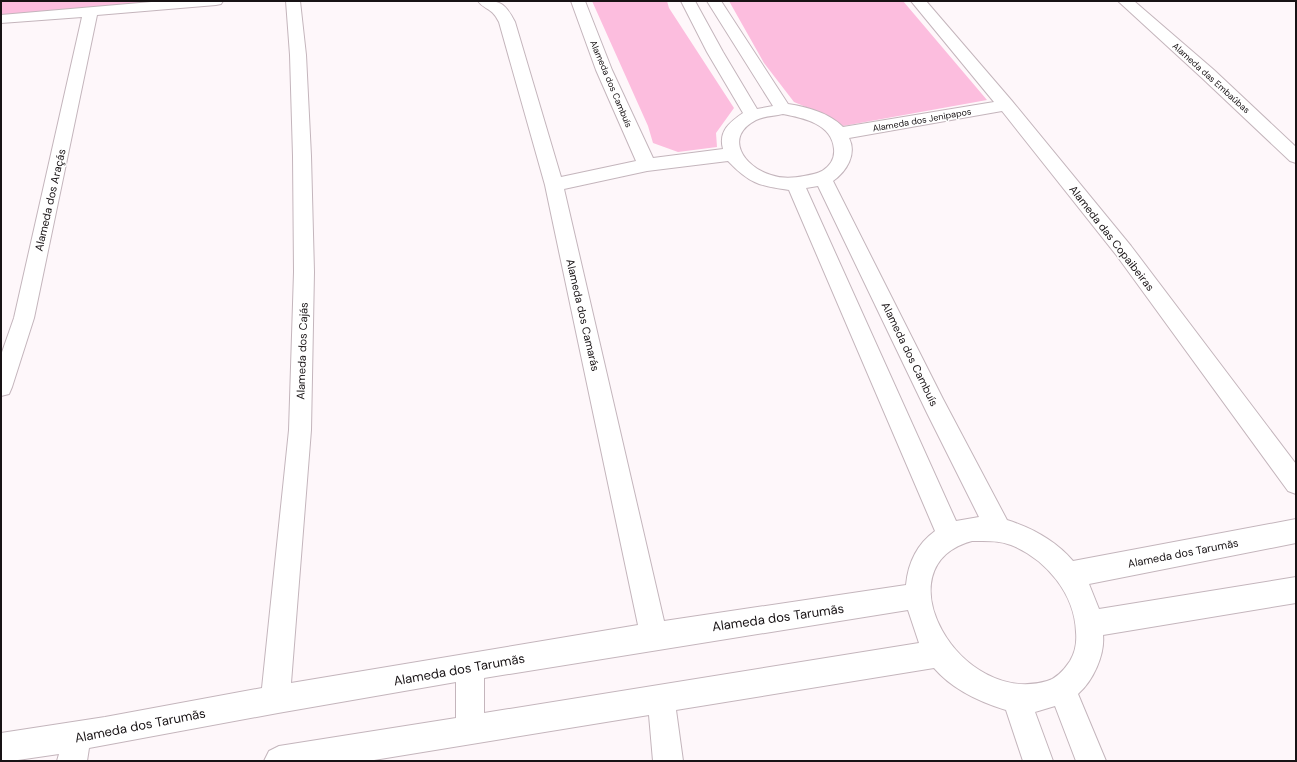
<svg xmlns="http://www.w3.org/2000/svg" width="1297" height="762" font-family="'DM Sans',sans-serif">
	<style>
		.green { fill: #fcbdde }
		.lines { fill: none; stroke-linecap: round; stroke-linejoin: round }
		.minor-casing { stroke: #c4b5bc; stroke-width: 2 }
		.minor { fill: #fff; fill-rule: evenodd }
		.labels { text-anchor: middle; stroke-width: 3; stroke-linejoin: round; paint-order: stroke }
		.far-street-label { font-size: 9px; fill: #181315; stroke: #fff }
		.street-label { font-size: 11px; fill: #181315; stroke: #fff }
		.near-street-label { font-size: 13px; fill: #181315; stroke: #fff }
	</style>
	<rect width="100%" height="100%" fill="#fef7fa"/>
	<path class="green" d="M1 1H216L1 19Z
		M592 1H667L669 8 734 108 716 133 717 147 678 152 653 143 648 126Z
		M729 1H903L987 100 843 126 825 115 794 102 764 63Z"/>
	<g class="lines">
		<g class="minor-casing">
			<path id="minor" d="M163 1H223L221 4 216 5 97 15 34 318 12 387 9 394 1 396V355L14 318 82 17 1 23V15Z
				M286 1H300L306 55 311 156 314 272 311 430 291 683 638 625 545 185 499 22C492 7 484 10 478 1 500 1 504 1 515 22L561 177 636 161 596 70 571 1H585L612 70 653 158 723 149C718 131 730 122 743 113L707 52 681 1H695L723 52 757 109 773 106 707 1H721L788 104C808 107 829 113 843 127L994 102 911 1H926L1012 101 1131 246 1296 464V494L1288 491 1117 256 1002 111 849 138C857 154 847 171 833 181L943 399 1007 520C1032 528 1056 541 1073 561L1296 519V543L1089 584 1099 609 1296 577V603L1103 635C1105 655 1093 681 1078 694L1106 761H1076L1055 706 1035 712 1053 761H1023L1006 710C980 702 952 689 934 668L676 710 683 761H653L649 715 368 761H264L269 751 279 746 456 718V682L278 713 89 748 87 761H57L59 754 11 761H1V733L105 717 262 688 289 430 294 272 293 156 290 55ZM783 114C804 118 832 124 834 149 835 159 830 166 822 171 816 174 810 175 804 176 794 178 782 179 771 175 744 167 723 137 756 120 764 116 775 116 783 114ZM728 161C749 183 759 186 789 190L935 531C917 544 908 563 906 585L664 621 564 189 647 171ZM818 186 927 413 979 517 956 521 806 188ZM972 541C985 541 998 540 1011 545 1046 559 1075 594 1076 632 1077 642 1075 653 1070 661 1064 670 1057 678 1047 681 960 707 879 566 972 541ZM908 610 919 643 484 713V678Z
				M1118 1H1134L1214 70 1296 147V163L1290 161 1202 78Z"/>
		</g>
		<use href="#minor" class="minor"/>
	</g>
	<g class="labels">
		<g class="far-street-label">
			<text transform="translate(1211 78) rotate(42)" y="3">Alameda das Embaúbas</text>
			<text transform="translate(611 84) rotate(67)" y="3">Alameda dos Cambuís</text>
			<text transform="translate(922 120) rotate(-10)" y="3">Alameda dos Jenipapos</text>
		</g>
		<g class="street-label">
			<text transform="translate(50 200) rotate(-77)" y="4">Alameda dos Araçás</text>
			<text transform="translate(1112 238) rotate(52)" y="4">Alameda das Copaibeiras</text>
			<text transform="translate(583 315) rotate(77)" y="4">Alameda dos Camarás</text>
			<text transform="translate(302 351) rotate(-88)" y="4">Alameda dos Cajás</text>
			<text transform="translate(910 354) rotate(64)" y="4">Alameda dos Cambuís</text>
			<text transform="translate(1183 553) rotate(-11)" y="4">Alameda dos Tarumãs</text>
		</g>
		<g class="near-street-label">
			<text transform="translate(778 617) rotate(-8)" y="5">Alameda dos Tarumãs</text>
			<text transform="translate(459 669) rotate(-10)" y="5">Alameda dos Tarumãs</text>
			<text transform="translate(140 725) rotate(-11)" y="5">Alameda dos Tarumãs</text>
		</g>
	</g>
	<rect width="1297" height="762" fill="none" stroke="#181315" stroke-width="4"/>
</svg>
